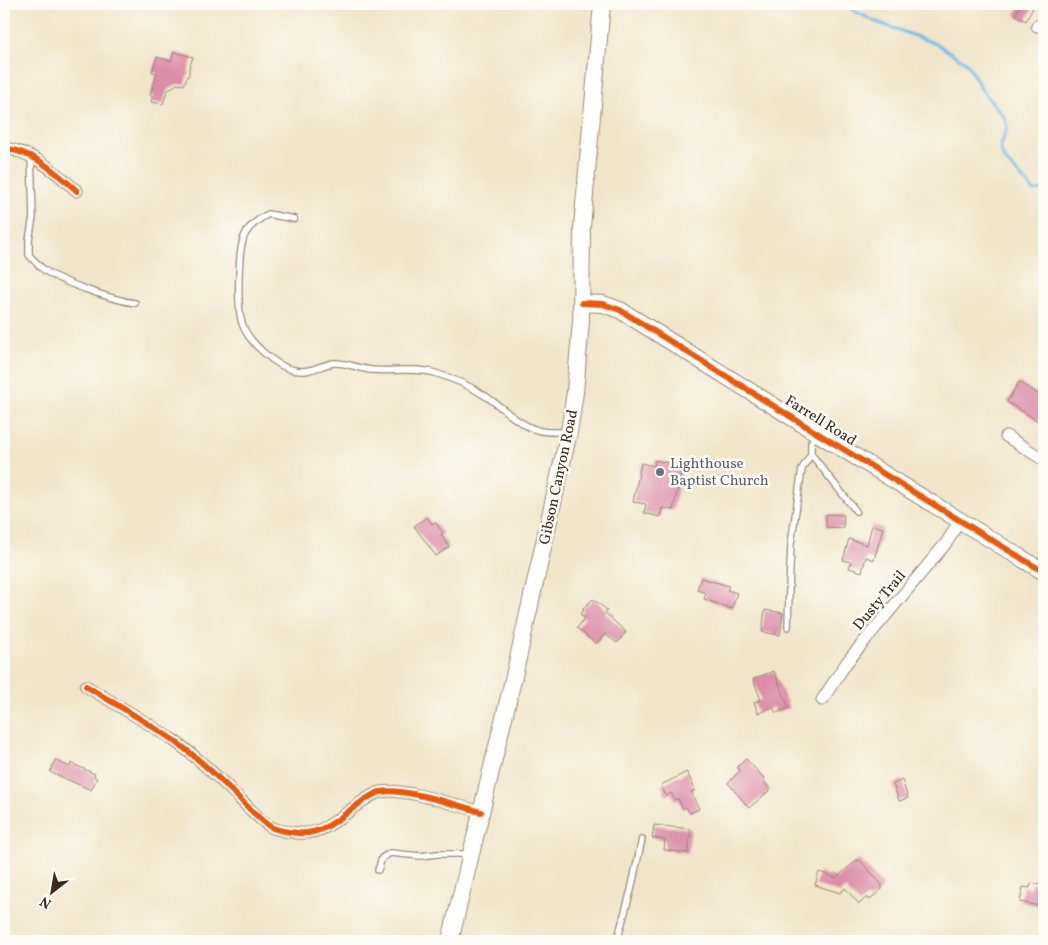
<svg xmlns="http://www.w3.org/2000/svg" width="1048" height="945" font-family="Vollkorn,serif">
	<style>
		.lines { fill: none; stroke-linecap: round; stroke-linejoin: round }
		.stream { stroke: #74bbec; stroke-width: 3 }
		.building { fill: #db8da8 }
		.lane-casing { stroke: #968874; stroke-width: 8 }
		.street-casing { stroke: #968874; stroke-width: 13 }
		.secondary-casing { stroke: #968874; stroke-width: 18 }
		.lane { stroke: #fff; stroke-width: 5.5 }
		.street { stroke: #fff; stroke-width: 11 }
		.secondary { stroke: #fff; stroke-width: 16 }
		.cycleway-casing { stroke: #fdfcf7; stroke-width: 9 }
		.cycleway { stroke: #e8590c; stroke-width: 6 }
		.worship-dot { fill: #6b7280; stroke: #fdfcf7; stroke-width: 2 }
		.labels { text-anchor: middle; stroke-width: 5; stroke-linejoin: round; paint-order: stroke }
		.street-label { font-size: 15px; fill: #3b2a1e; stroke: #fdfcf7 }
		.worship-label { font-size: 15px; fill: #5b616d; stroke: #fdfcf7; text-anchor: start }
	</style>
	<rect width="100%" height="100%" fill="#fdfcf7"/>
	<filter id="ink" filterUnits="userSpaceOnUse"><feTurbulence type="fractalNoise" baseFrequency=".02" numOctaves="2"/><feDisplacementMap in="SourceGraphic" scale="10" xChannelSelector="R" yChannelSelector="G"/><feConvolveMatrix kernelMatrix="1 2 1 2 8 2 1 2 1" color-interpolation-filters="sRGB"/></filter>
	<filter id="wash" filterUnits="userSpaceOnUse"><feTurbulence type="fractalNoise" baseFrequency=".0096" numOctaves="4" result="noise"/><feDisplacementMap in="SourceGraphic" scale="20" xChannelSelector="R" yChannelSelector="G"/><feGaussianBlur stdDeviation="1.12" result="paint"/><feColorMatrix in="noise" values="0 0 0 0 0 0 0 0 0 0 0 0 0 0 0 0 0 1.4 0 .05"/><feComposite in="paint" operator="in"/></filter>
	<g filter="url(#wash)">
		<rect width="100%" height="100%" fill="#f0e5c9"/>
		<g class="lines">
			<path class="stream" d="M840 4 874 21 937 44 967 63 982 90 1005 118 1007 128 1000 148 1004 159 1034 191 1044 190"/>
		</g>
		<g id="blocks">
			<path class="building" d="M1021 4H1035L1026 21 1015 15Z
				M174 52 193 57 189 69V75L187 77 184 85 177 84 167 91 163 104 151 102 153 96 150 95 157 73 152 72 157 57 171 61Z
				M1019 382 1044 398V411L1038 421 1007 402Z
				M655 460 683 466 673 510 662 508 660 517 644 513 646 504 633 502 641 463 654 466Z
				M826 514 844 515 843 528 826 527Z
				M427 517 432 524 435 522 443 533 441 535 449 547 436 556 414 526Z
				M872 525 883 528 874 560 866 557 862 572 849 568 851 562 843 560 849 539 867 545Z
				M701 578 729 586 727 590 737 593 732 609 704 599 706 593 697 590Z
				M593 599 607 610 605 613 626 632 617 643 605 634 596 644 577 628 585 618 580 614 584 610 582 609Z
				M765 610 783 613 780 635 762 632Z
				M774 671 789 708 776 713 773 707 758 713 754 702 761 700 753 679Z
				M746 759 765 779 763 780 770 790 749 808 728 783 740 771 737 767Z
				M55 760 70 767 71 763 95 774 94 776 97 778 91 790 50 772Z
				M687 772 695 790 691 792 699 809 690 813 686 807 683 809 678 799 675 800 671 793 666 796 661 785Z
				M902 780 908 798 899 801 893 784Z
				M654 825 691 829 688 853 664 850 665 840 652 838Z
				M857 860 861 861 882 885V889L869 900 867 897 859 904 845 888 840 893 815 885 819 872 836 878Z
				M1031 883 1042 885 1041 888H1044L1043 898H1041L1039 906 1020 902 1023 887 1030 888Z"/>
		</g>
	</g>
	<g filter="url(#ink)">
		<use href="#blocks" fill-opacity="0" stroke="#968874" stroke-width="1"/>
		<g class="lines">
			<g class="lane-casing">
				<path id="lane" d="M31 156 33 217 29 240V255C33 259 38 265 43 269 59 282 114 300 135 303
					M294 219 268 214C259 219 248 226 244 237 238 251 237 308 242 323 247 341 276 367 294 370 310 374 319 365 334 363 347 362 358 369 371 370 392 372 414 367 435 373 452 378 472 387 487 397 502 407 519 425 537 430 546 433 557 432 567 432
					M815 435 811 443V454L856 511
					M788 627 789 589 791 544 802 469 811 454
					M378 870 382 858 390 853 421 856 437 854H468
					M617 941 631 890 642 839"/>
			</g>
			<g class="street-casing">
				<path id="street" d="M1037 26 1044 23
					M4 148C36 153 54 171 77 191
					M1006 436 1044 460
					M86 686C115 704 145 721 173 740 196 756 216 775 236 795 246 805 257 817 269 826 277 831 289 832 298 833 331 836 350 804 377 793 397 785 459 806 481 812
					M822 700 847 662 947 542 960 520"/>
			</g>
			<g class="secondary-casing">
				<path id="secondary" d="M582 303 603 304 620 310 817 433 1044 572
					M450 941 514 676 569 432 575 392 581 321 582 227 602 4"/>
			</g>
			<use href="#lane" class="lane"/>
			<use href="#street" class="street"/>
			<use href="#secondary" class="secondary"/>
			<g class="cycleway-casing">
				<path id="cycleway" d="M4 148C36 153 54 171 77 191
					M582 303 603 304 620 310 817 433 1044 572
					M86 686C115 704 145 721 173 740 196 756 216 775 236 795 246 805 257 817 269 826 277 831 289 832 298 833 331 836 350 804 377 793 397 785 459 806 481 812"/>
			</g>
			<use href="#cycleway" class="cycleway"/>
		</g>
	</g>
	<circle class="worship-dot" cx="660" cy="472" r="5"/>
	<g class="labels">
		<g class="street-label">
			<text transform="translate(821 420) rotate(32)" y="5">Farrell Road</text>
			<text transform="translate(558 477) rotate(-78)" y="5">Gibson Canyon Road</text>
			<text transform="translate(879 600) rotate(-50)" y="5">Dusty Trail</text>
		</g>
		<g class="worship-label">
			<text x="670" y="468">Lighthouse<tspan x="670" dy="17">Baptist Church</tspan></text>
		</g>
	</g>
	<rect width="1048" height="945" fill="none" stroke="#fdfcf7" stroke-width="20"/>
	<g transform="translate(52 892) rotate(211)" stroke="#fdfcf7" stroke-width="4" paint-order="stroke">
	<path d="M0-4L9 19L0 12L-9 19Z" fill="#3b2a1e"/>
	<text y="-8" font-size="14" font-weight="bold" text-anchor="middle" fill="#3b2a1e">N</text>
	</g>
</svg>
